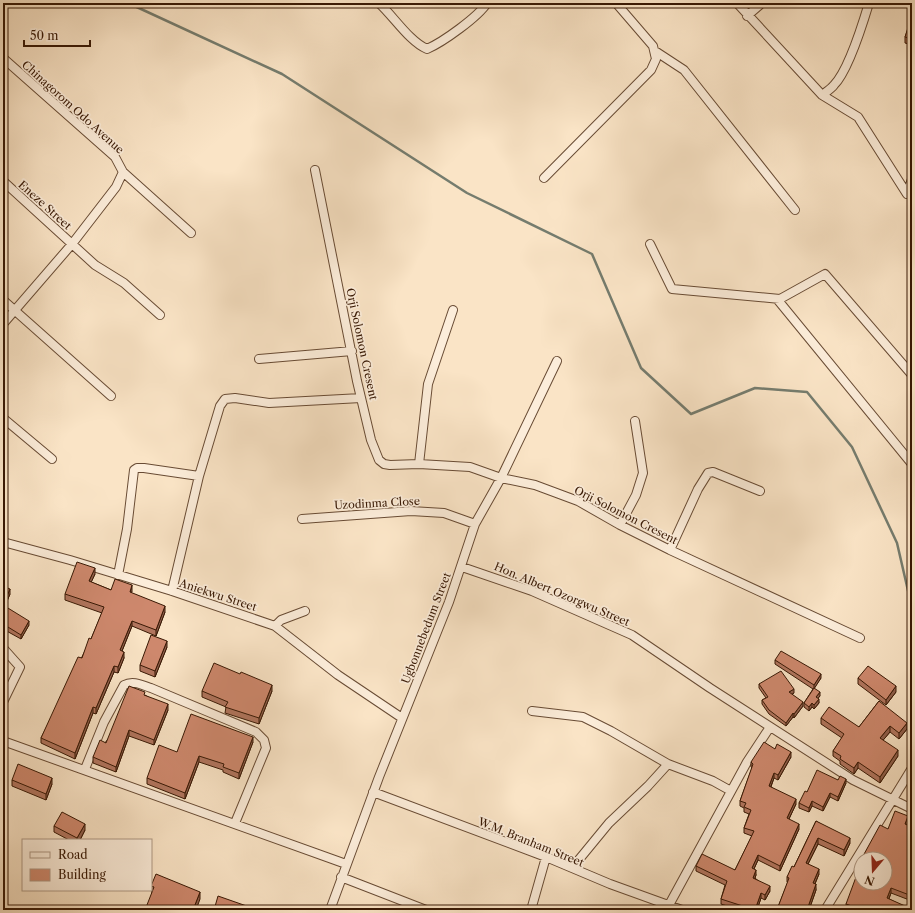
<svg xmlns="http://www.w3.org/2000/svg" width="915" height="913" font-family="'Libre Caslon Text',serif">
	<style>
		.lines { fill: none; stroke-linecap: round; stroke-linejoin: round }
		.stream { stroke: #757c6e; stroke-width: 2.5 }
		.street-casing { stroke: #684b34; stroke-width: 10 }
		.street { stroke: #fcedda; stroke-width: 8 }
		.wall { fill: #b1755e; stroke: #381804 }
		.shaded-wall { fill: #905f4c; stroke: #381804 }
		.building { fill: #ce886d; stroke: #381804 }
		.labels { text-anchor: middle; stroke-width: 3.5; stroke-linejoin: round; paint-order: stroke }
		.street-label { font-size: 11px; fill: #381804; stroke: #fcedda }
	</style>
	<rect width="100%" height="100%" fill="#fae4c6"/>
	<filter id="stains"><feTurbulence type="fractalNoise" baseFrequency=".005" numOctaves="4"/><feColorMatrix values="0 0 0 0 .2 0 0 0 0 .09 0 0 0 0 .02 0 0 0 .5 -.17"/></filter>
	<radialGradient id="worn" r=".72"><stop offset=".6" stop-color="#630" stop-opacity="0"/><stop offset="1" stop-color="#630" stop-opacity=".3"/></radialGradient>
	<g class="lines">
		<path class="stream" d="M128 3 282 74 467 193 592 254 641 368 691 414 755 388 807 392 852 447 897 543 912 608"/>
		<g class="street-casing">
			<path id="street" d="M379 3C394 17 410 42 427 49 443 42 478 17 487 3
				M737 3 822 95 858 117 907 194 912 179
				M747 16 762 3
				M655 51 684 70 795 210
				M3 58 115 157 123 172 116 187 72 244 3 324
				M822 95C826 92 831 89 834 85 848 71 863 23 869 3
				M315 170 357 381 371 440 379 460 384 464 390 465 419 464 470 467 501 478 535 485 578 501 620 525 670 550 860 638
				M123 172 191 233
				M544 178 651 70 656 59 653 46 616 3
				M3 181 95 265 124 283 160 315
				M650 244 672 289 780 299 825 274 912 375
				M777 299 912 464
				M3 300 111 396
				M259 359 352 351
				M3 418 52 459
				M419 464 428 384 453 310
				M302 519 411 511 444 513 475 524
				M620 525 636 495 643 473 635 421
				M3 542 70 560 172 591 275 626 338 675 402 718
				M670 550 698 489 708 473 713 472 760 491
				M462 567 532 591 632 635 710 688 853 780 912 809
				M118 575 127 529 134 470 137 468H144L199 476
				M172 591 199 476 220 406 225 399 235 398 269 403 361 398
				M275 626 281 620 305 611
				M3 648 20 667 3 702
				M532 711 583 717 611 731 668 764 648 786 609 823 572 868
				M3 741 346 864
				M668 764 713 781 731 791
				M85 769 104 722 124 685C133 680 142 685 151 688L256 732 264 740 266 748 235 823
				M373 792 546 857 610 884 682 910
				M341 877 426 910
				M669 905 747 762 770 727
				M330 910 379 777 449 602 475 524 501 478 557 361
				M531 910 546 857
				M825 910 912 768"/>
		</g>
		<use href="#street" class="street"/>
	</g>
	<path class="wall" d="M912 18V45L905 43V37Z
		M95 574 91 582 111 590 132 591 131 593 165 612 156 636 132 626 122 651 124 658 118 673 114 672 96 714 93 713 75 759 41 743V738L91 639 102 613 65 600V594Z
		M3 586 10 594 5 606 29 625 21 639 3 629V622L4 619H3Z
		M167 647 155 677 140 671V665Z
		M775 660 821 678 814 688 820 696 818 698 819 703 814 709 812 707 809 711 804 707V703L813 689 775 664Z
		M858 678 896 692 886 705 858 684Z
		M759 684 794 693 792 694 803 706 794 718 793 717 786 726 769 714 762 704V700L766 698 759 688Z
		M202 691H272L259 724 225 713 226 707 202 697Z
		M145 695 168 710 154 745 129 736 116 772 93 763V757Z
		M879 701 907 729 899 739 890 732 883 740 898 756 880 783 858 768 854 774 840 764V761L833 756V751L842 738 821 724V718L859 727Z
		M253 742 239 779 223 772V770L199 762 185 799 147 784V778L177 752Z
		M775 749 791 757 778 780 774 778 771 787 796 804 789 819 799 829 780 871 758 860 754 869 756 875 755 878 770 891 765 900 761 898 757 910H740L721 904V899L725 885 696 871V866L735 870 752 836 744 833V828L749 814 744 812V808L740 806V801L752 768 751 767V762Z
		M12 780 52 784 46 800 12 786Z
		M838 780 846 783 838 801 830 797 823 811 812 806 809 812 799 808V803L807 792Z
		M816 821 850 843 844 856 818 844 808 864 819 874 815 884 816 890 809 910H778V907L788 882H787V877L794 867Z
		M908 822 907 825 912 827V901L891 893 889 899 912 910H849L846 909V904L861 883H885V859H863V856L888 829Z
		M54 826 85 830 80 840H69L54 832Z
		M151 886 200 899 152 893Z"/>
	<path class="shaded-wall" d="M95 568V574L89 587V581Z
		M132 585V591L130 598V592Z
		M10 589V594L3 610V605Z
		M165 606V612L156 636V630Z
		M29 621V625L21 639V635Z
		M132 621V626L120 656V650Z
		M167 641V647L155 677V671Z
		M124 652V658L118 673V667Z
		M114 666V672L96 714V708Z
		M821 674V678L814 689V685Z
		M272 685V691L259 724V718Z
		M896 686V692L886 705V700Z
		M794 689V693L789 696V692Z
		M820 692V696L816 701V697Z
		M819 699V703L814 709V705Z
		M803 702V706L794 718V714Z
		M812 703V707L809 711V707Z
		M168 704V710L154 745V740Z
		M93 707V713L75 759V753Z
		M793 713V717L786 726V723Z
		M907 723V729L899 739V733Z
		M890 726V732L880 744V738Z
		M129 730V736L116 772V767Z
		M253 737V742L239 779V773Z
		M898 750V756L880 783V777Z
		M791 752V757L778 780V775Z
		M199 756V762L185 799V793Z
		M858 762V768L854 774V768Z
		M774 773V778L769 791V786Z
		M52 778V784L46 800V794Z
		M846 779V783L838 801V797Z
		M830 793V797L823 811V807Z
		M796 799V804L787 823V818Z
		M812 801V806L809 812V808Z
		M908 816V822L905 829V824Z
		M85 824V830L80 840H77V838Z
		M799 824V829L780 871V866Z
		M818 838V844L806 868V863Z
		M850 838V843L844 856V850Z
		M758 855V860L752 873V868Z
		M819 869V874L813 888V883Z
		M756 870V875L753 883V878Z
		M816 884V890L809 910H807Z
		M770 886V891L765 900V895Z
		M891 888V893L887 903V898Z
		M200 892V899L196 910H193Z
		M761 893V898L757 910H755Z"/>
	<path class="building" d="M911 18H912V39L905 37Z
		M77 562 95 568 89 581 111 590 115 579 132 585 130 592 165 606 156 630 132 621 120 650 124 652 118 667 114 666 96 708 93 707 75 753 41 738 78 657 82 658 89 638 91 639 104 607 65 594Z
		M3 586 10 589 3 605 29 621 21 635 3 624V622L7 615 3 614Z
		M151 635 167 641 155 671 140 665Z
		M781 651 821 674 814 685 775 660Z
		M214 663 240 674 241 672 272 685 259 718 225 707 228 702 202 691Z
		M868 666 896 686 886 700 858 678Z
		M781 671 794 689 789 692 803 702 794 714 793 713 786 723 769 710 762 700 768 697 759 684Z
		M129 686 145 692 144 695 168 704 154 740 129 730 116 767 93 757 100 740 106 743Z
		M814 688 820 692 816 697 819 699 814 705 812 703 809 707 804 703Z
		M879 701 907 723 899 733 890 726 880 738 898 750 880 777 858 762 854 768 840 759 841 756 833 751 844 734 821 718 829 707 859 727Z
		M191 714 253 737 239 773 223 767 224 764 199 756 185 793 147 778 159 745 177 752Z
		M764 742 775 749 777 744 791 752 778 775 774 773 769 786 796 799 787 818 799 824 780 866 758 855 752 868 756 870 753 878 770 886 765 895 761 893 755 910 721 899 727 881 696 866 702 854 735 870 754 831 744 828 751 810 744 807 746 803 740 801 753 764 751 762Z
		M18 764 52 778 46 794 12 780Z
		M817 770 838 780 840 776 846 779 838 797 830 793 823 807 812 801 809 808 799 803 805 791 807 792Z
		M895 811 908 816 905 824 912 827V896L891 888 887 898 912 909V910H861V909L846 904 856 877 861 879V883H885V859H871L863 856 880 825 888 829Z
		M62 812 85 824 77 838 54 826Z
		M816 821 850 838 844 850 818 838 806 863 819 869 813 883 816 884 807 910H787L778 907 789 878 787 877 792 866 794 867Z
		M156 874 200 892 193 910H145L154 887 151 886Z
		M218 896 258 910H214Z"/>
	<g class="labels">
		<g class="street-label">
			<text transform="translate(73 107) rotate(42)" y="4">Chinagorom Odo Avenue</text>
			<text transform="translate(45 205) rotate(42)" y="4">Eneze Street</text>
			<text transform="translate(362 344) rotate(78)" y="4">Orji Solomon Cresent</text>
			<text transform="translate(377 503) rotate(-3)" y="4">Uzodinma Close</text>
			<text transform="translate(626 515) rotate(27)" y="4">Orji Solomon Cresent</text>
			<text transform="translate(562 594) rotate(23)" y="4">Hon. Albert Ozorgwu Street</text>
			<text transform="translate(218 595) rotate(18)" y="4">Aniekwu Street</text>
			<text transform="translate(426 628) rotate(-69)" y="4">Ugbonnebedum Street</text>
			<text transform="translate(531 842) rotate(22)" y="4">W.M. Branham Street</text>
		</g>
	</g>
	<rect width="915" height="913" fill="none" stroke="#fae4c6" stroke-width="16"/>
	<rect x="4" y="4" width="907" height="905" fill="none" stroke="#381804" stroke-width="2"/>
	<rect x="8" y="8" width="899" height="897" fill="none" stroke="#381804"/>
	<rect x="22" y="839" width="130" height="52" fill="#fcedda" stroke="#ae9884"/>
	<rect x="30" y="852" width="20" height="6" fill="#fcedda" stroke="#ae9884"/>
	<text x="58" y="859" font-size="12" fill="#381804">Road</text>
	<rect x="30" y="869" width="20" height="12" fill="#ce886d" stroke="#ae9884"/>
	<text x="58" y="879" font-size="12" fill="#381804">Building</text>
	<g transform="translate(873 871) rotate(199)"><circle r="19" fill="#fcedda" stroke="#ae9884"/>
	<path d="M0-3L7 15L0 10L-7 15Z" fill="#8f2418"/>
	<text y="-6" font-size="11" font-weight="bold" text-anchor="middle" fill="#381804">N</text>
	</g>
	<path d="M24 40v6h66v-6" fill="none" stroke="#381804" stroke-width="2"/>
	<text x="30" y="40" font-size="12" fill="#381804" stroke="#fcedda" stroke-width="3" paint-order="stroke">50 m</text>
	<rect width="100%" height="100%" filter="url(#stains)"/>
	<rect width="100%" height="100%" fill="url(#worn)"/>
</svg>
